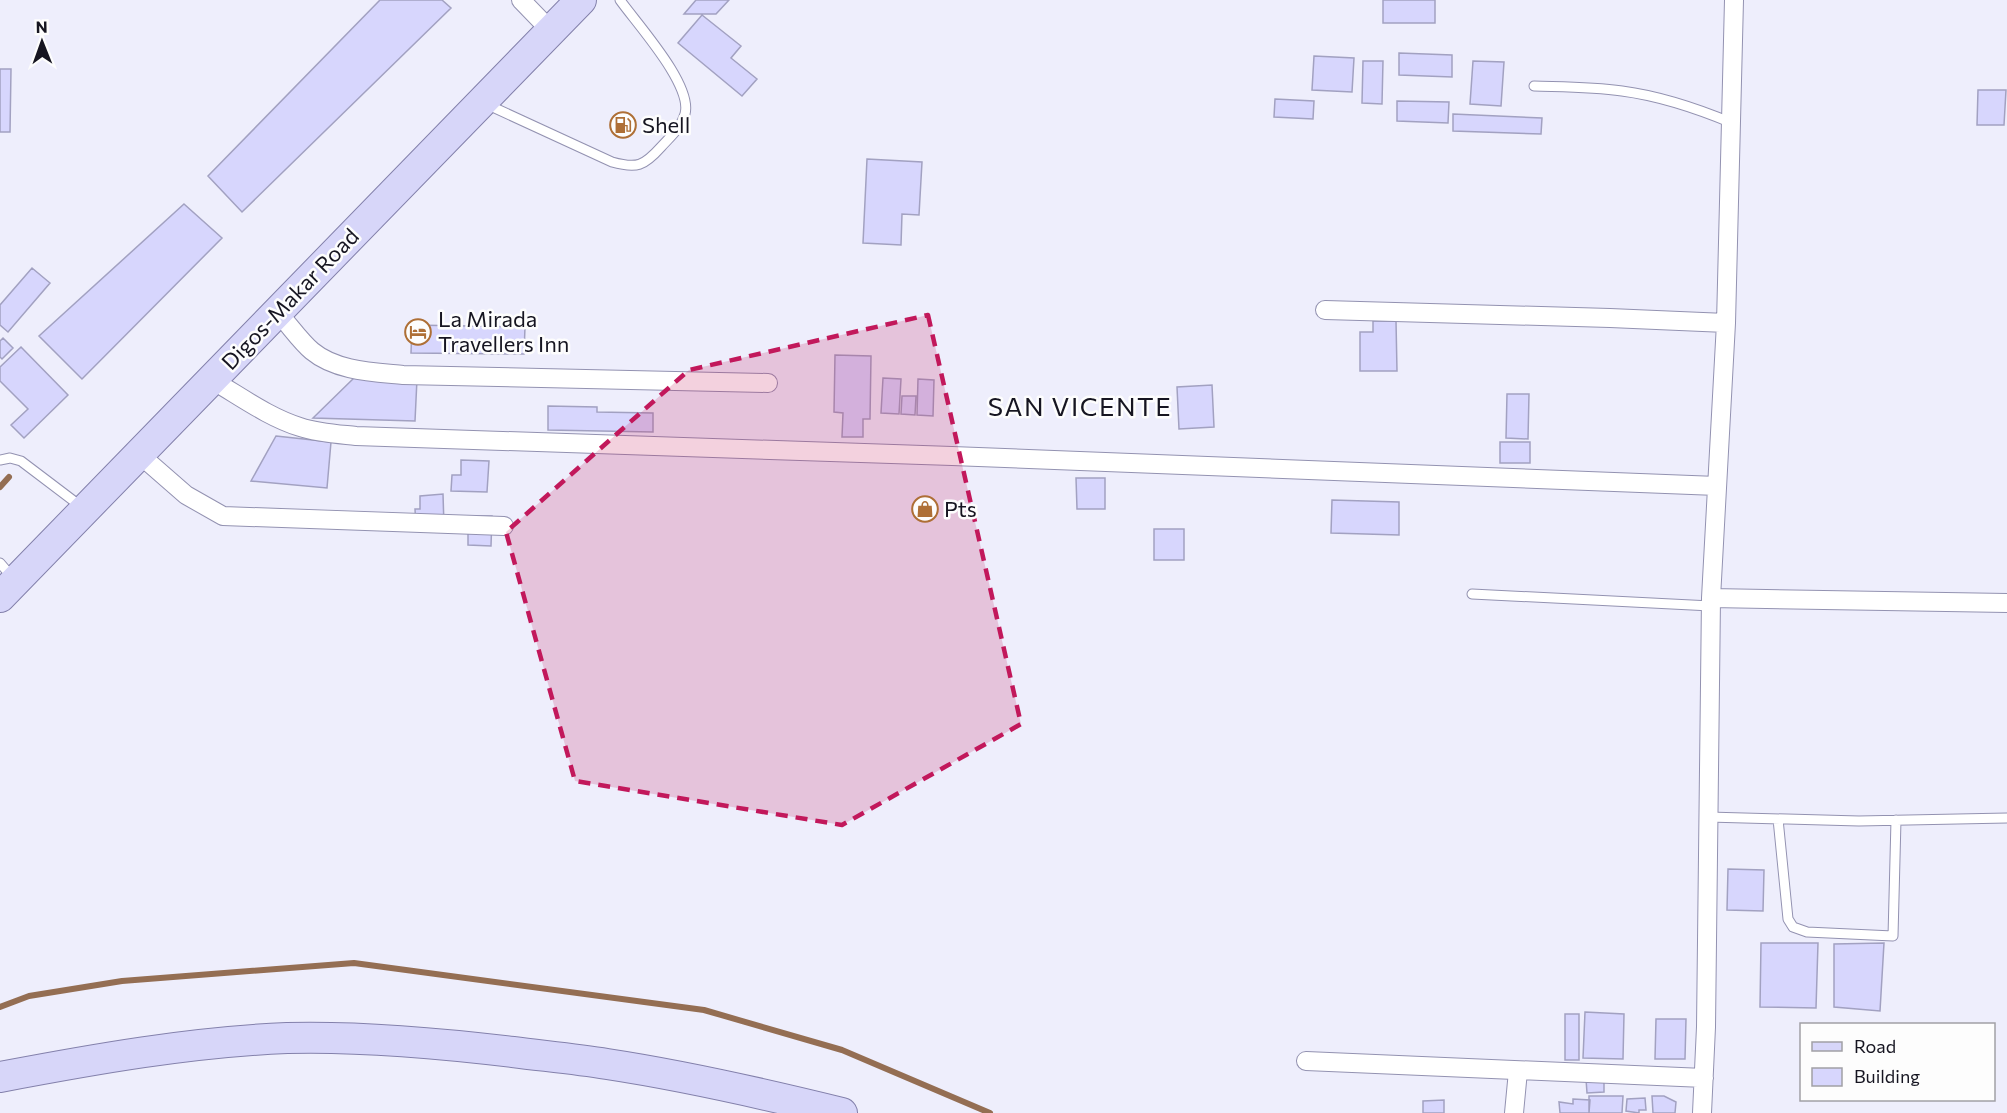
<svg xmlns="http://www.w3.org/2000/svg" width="2007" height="1113" font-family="Commissioner,sans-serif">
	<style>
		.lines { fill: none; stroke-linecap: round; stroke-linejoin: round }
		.stream { stroke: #946e53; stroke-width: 6 }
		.building { fill: #d7d6fd; stroke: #a2a1c1; stroke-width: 1.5 }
		.service-casing { stroke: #9392b1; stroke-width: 11 }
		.minor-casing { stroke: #9392b1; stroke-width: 20 }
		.primary-casing { stroke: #8380ab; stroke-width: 32 }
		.service { stroke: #fff; stroke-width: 9 }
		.minor { stroke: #fff; stroke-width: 18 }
		.primary { stroke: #d7d6f9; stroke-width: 30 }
		.marked { fill: #c2185b; fill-opacity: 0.2; stroke: #c2185b; stroke-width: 4.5; stroke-dasharray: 12 8; stroke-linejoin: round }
		.labels { text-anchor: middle; stroke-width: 5; stroke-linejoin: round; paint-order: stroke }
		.poi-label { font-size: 22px; fill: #161521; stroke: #fdfdfd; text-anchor: start }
		.street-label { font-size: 22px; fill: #161521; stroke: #fdfdfd }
		.quarter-label { font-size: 26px; letter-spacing: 1.5px; fill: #161521; stroke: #fdfdfd }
	</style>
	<rect width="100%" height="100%" fill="#eeeefc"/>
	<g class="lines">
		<path class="stream" d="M0 487 9 477
			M0 1007 29 996 122 981 354 963 704 1010 842 1050 990 1113"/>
	</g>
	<path class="building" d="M380 0H442L451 8 242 212 208 176Z
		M696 0H729L716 14H684Z
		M1383 0H1435V23H1383Z
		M702 15 741 46 731 58 757 79 742 96 678 43Z
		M1399 53 1452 55V77L1399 75Z
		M1314 56 1354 58 1352 92 1312 90Z
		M1363 61H1383L1382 104 1362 103Z
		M1473 61 1504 62 1501 106 1470 104Z
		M0 69H11L10 132H0Z
		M1978 90H2006L2004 125H1977Z
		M1275 99 1314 101 1313 119 1274 117Z
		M1397 101 1449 102 1448 123 1397 121Z
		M1453 114 1542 118 1541 134 1453 131Z
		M867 159 922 162 919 215 902 214 901 245 863 243Z
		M184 204 222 238 82 379 39 336Z
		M32 268 50 283 8 332 0 325V305Z
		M1373 321H1396L1397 371H1360V332H1373Z
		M412 325 525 327 524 354 411 353Z
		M3 338 13 348 2 359 0 357V341Z
		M21 347 68 395 24 438 11 425 28 409 0 381V367Z
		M835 355 871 356 870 419H863V437H842L843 413 834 412Z
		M355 377 417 379 415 421 313 418Z
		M883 378 901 379 899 414 881 413Z
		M918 379 934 380 933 416 917 415Z
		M1212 385 1214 427 1179 429 1177 387Z
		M1507 394H1529L1528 439 1506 438Z
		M902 396H916L915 415 901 414Z
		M548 406 597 407V412L653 413V432L548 430Z
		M276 436 331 442 327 488 251 481Z
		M1500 442H1530V463H1500Z
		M461 460 489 461 487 492 451 491 452 475H461Z
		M1076 478H1105V509H1077Z
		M443 494 444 526 416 528 415 509H420V496Z
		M1332 500 1399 502V535L1331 533Z
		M459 516H492L491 546 468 545V533Z
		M1154 529H1184V560H1154Z
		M1728 869 1764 870 1763 911 1727 910Z
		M1761 943H1818L1816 1008 1760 1007Z
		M1884 943 1880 1011 1834 1007V944Z
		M1585 1012 1624 1014 1623 1059 1583 1058Z
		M1565 1014H1579V1060H1565Z
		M1656 1019H1686L1685 1059H1655Z
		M1604 1078V1092L1587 1093 1586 1079Z
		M1589 1096H1623L1622 1113H1589Z
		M1652 1096H1664L1676 1102 1675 1113H1653Z
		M1645 1098 1646 1110H1639V1113L1626 1111 1627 1099Z
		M1573 1099 1590 1100 1589 1113H1560L1559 1102 1573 1104Z
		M1444 1100V1113H1423V1101Z"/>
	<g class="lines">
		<g class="service-casing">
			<path id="service" d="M1534 86C1563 87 1593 87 1622 91 1660 96 1696 108 1732 123
				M486 104 612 162C637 169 644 166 661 147 670 137 681 128 685 114 693 85 637 24 620 0
				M0 460 10 458 21 461 83 508
				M0 563 12 577
				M1472 594 1711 606
				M1708 817 1859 821 2007 818
				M1778 819 1788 919 1793 927 1807 932 1893 936 1896 820"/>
		</g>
		<g class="minor-casing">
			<path id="minor" d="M521 0 551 31
				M1325 310 1610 318 1726 323
				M277 312C289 324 299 340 312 351 336 371 373 372 403 375L768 383
				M212 380C240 396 268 417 300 427 318 433 337 434 356 436L952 456 1717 486
				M139 454 186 495 223 516 504 526
				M1711 598 2007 603
				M1306 1061 1704 1078
				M1514 1113 1518 1071
				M1702 1113 1706 1027 1711 598 1726 323 1734 0"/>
		</g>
		<g class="primary-casing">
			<path id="primary" d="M0 597 581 0
				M0 1077C95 1059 191 1042 287 1038 362 1036 438 1043 513 1052 544 1056 576 1059 607 1064 686 1076 765 1094 842 1113"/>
		</g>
		<use href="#service" class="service"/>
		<use href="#minor" class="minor"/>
		<use href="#primary" class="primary"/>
	</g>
	<path class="marked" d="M928 315 1021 724 842 825 575 781 506 532 689 370Z"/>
	<defs>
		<g id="fuel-ring" transform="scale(1.35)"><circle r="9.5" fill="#fdfdfd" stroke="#ae6f36" stroke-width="1.5"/><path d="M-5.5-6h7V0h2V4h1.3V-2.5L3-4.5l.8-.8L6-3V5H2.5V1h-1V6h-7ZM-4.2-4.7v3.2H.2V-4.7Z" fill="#ae6f36"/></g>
		<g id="hotel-ring" transform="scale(1.35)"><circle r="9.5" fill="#fdfdfd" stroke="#ae6f36" stroke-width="1.5"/><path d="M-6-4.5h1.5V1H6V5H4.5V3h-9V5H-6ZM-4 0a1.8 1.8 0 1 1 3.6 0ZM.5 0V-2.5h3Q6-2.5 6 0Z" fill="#ae6f36"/></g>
		<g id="shop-ring" transform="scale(1.35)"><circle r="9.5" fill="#fdfdfd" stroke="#ae6f36" stroke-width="1.5"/><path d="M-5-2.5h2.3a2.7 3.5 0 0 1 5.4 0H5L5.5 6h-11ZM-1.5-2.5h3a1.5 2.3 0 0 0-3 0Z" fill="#ae6f36"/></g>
	</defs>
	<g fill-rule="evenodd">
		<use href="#fuel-ring" x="623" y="125"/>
		<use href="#hotel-ring" x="418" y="332"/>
		<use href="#shop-ring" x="925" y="509"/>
	</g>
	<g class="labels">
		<g class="poi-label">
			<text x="642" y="133">Shell</text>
			<text x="438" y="327">La Mirada<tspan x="438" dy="25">Travellers Inn</tspan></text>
			<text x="944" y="517">Pts</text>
		</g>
		<g class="street-label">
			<text transform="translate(290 299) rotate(-46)" y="8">Digos-Makar Road</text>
		</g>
		<g class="quarter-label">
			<text x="1080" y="416">SAN VICENTE</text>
		</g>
	</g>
	<rect x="1800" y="1023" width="195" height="78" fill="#fdfdfd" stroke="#a1a0a5" stroke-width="1.5"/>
	<rect x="1812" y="1042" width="30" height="9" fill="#d7d6f9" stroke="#a1a0a5" stroke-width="1.5"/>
	<text x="1854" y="1053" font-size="18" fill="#161521">Road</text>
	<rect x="1812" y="1068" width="30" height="18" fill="#d7d6fd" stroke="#a1a0a5" stroke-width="1.5"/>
	<text x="1854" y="1083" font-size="18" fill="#161521">Building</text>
	<g transform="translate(42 42) rotate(359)" stroke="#fdfdfd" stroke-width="4.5" paint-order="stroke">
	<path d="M0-4.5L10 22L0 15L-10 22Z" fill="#161521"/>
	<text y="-9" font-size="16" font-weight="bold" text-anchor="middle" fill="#161521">N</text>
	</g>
</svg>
